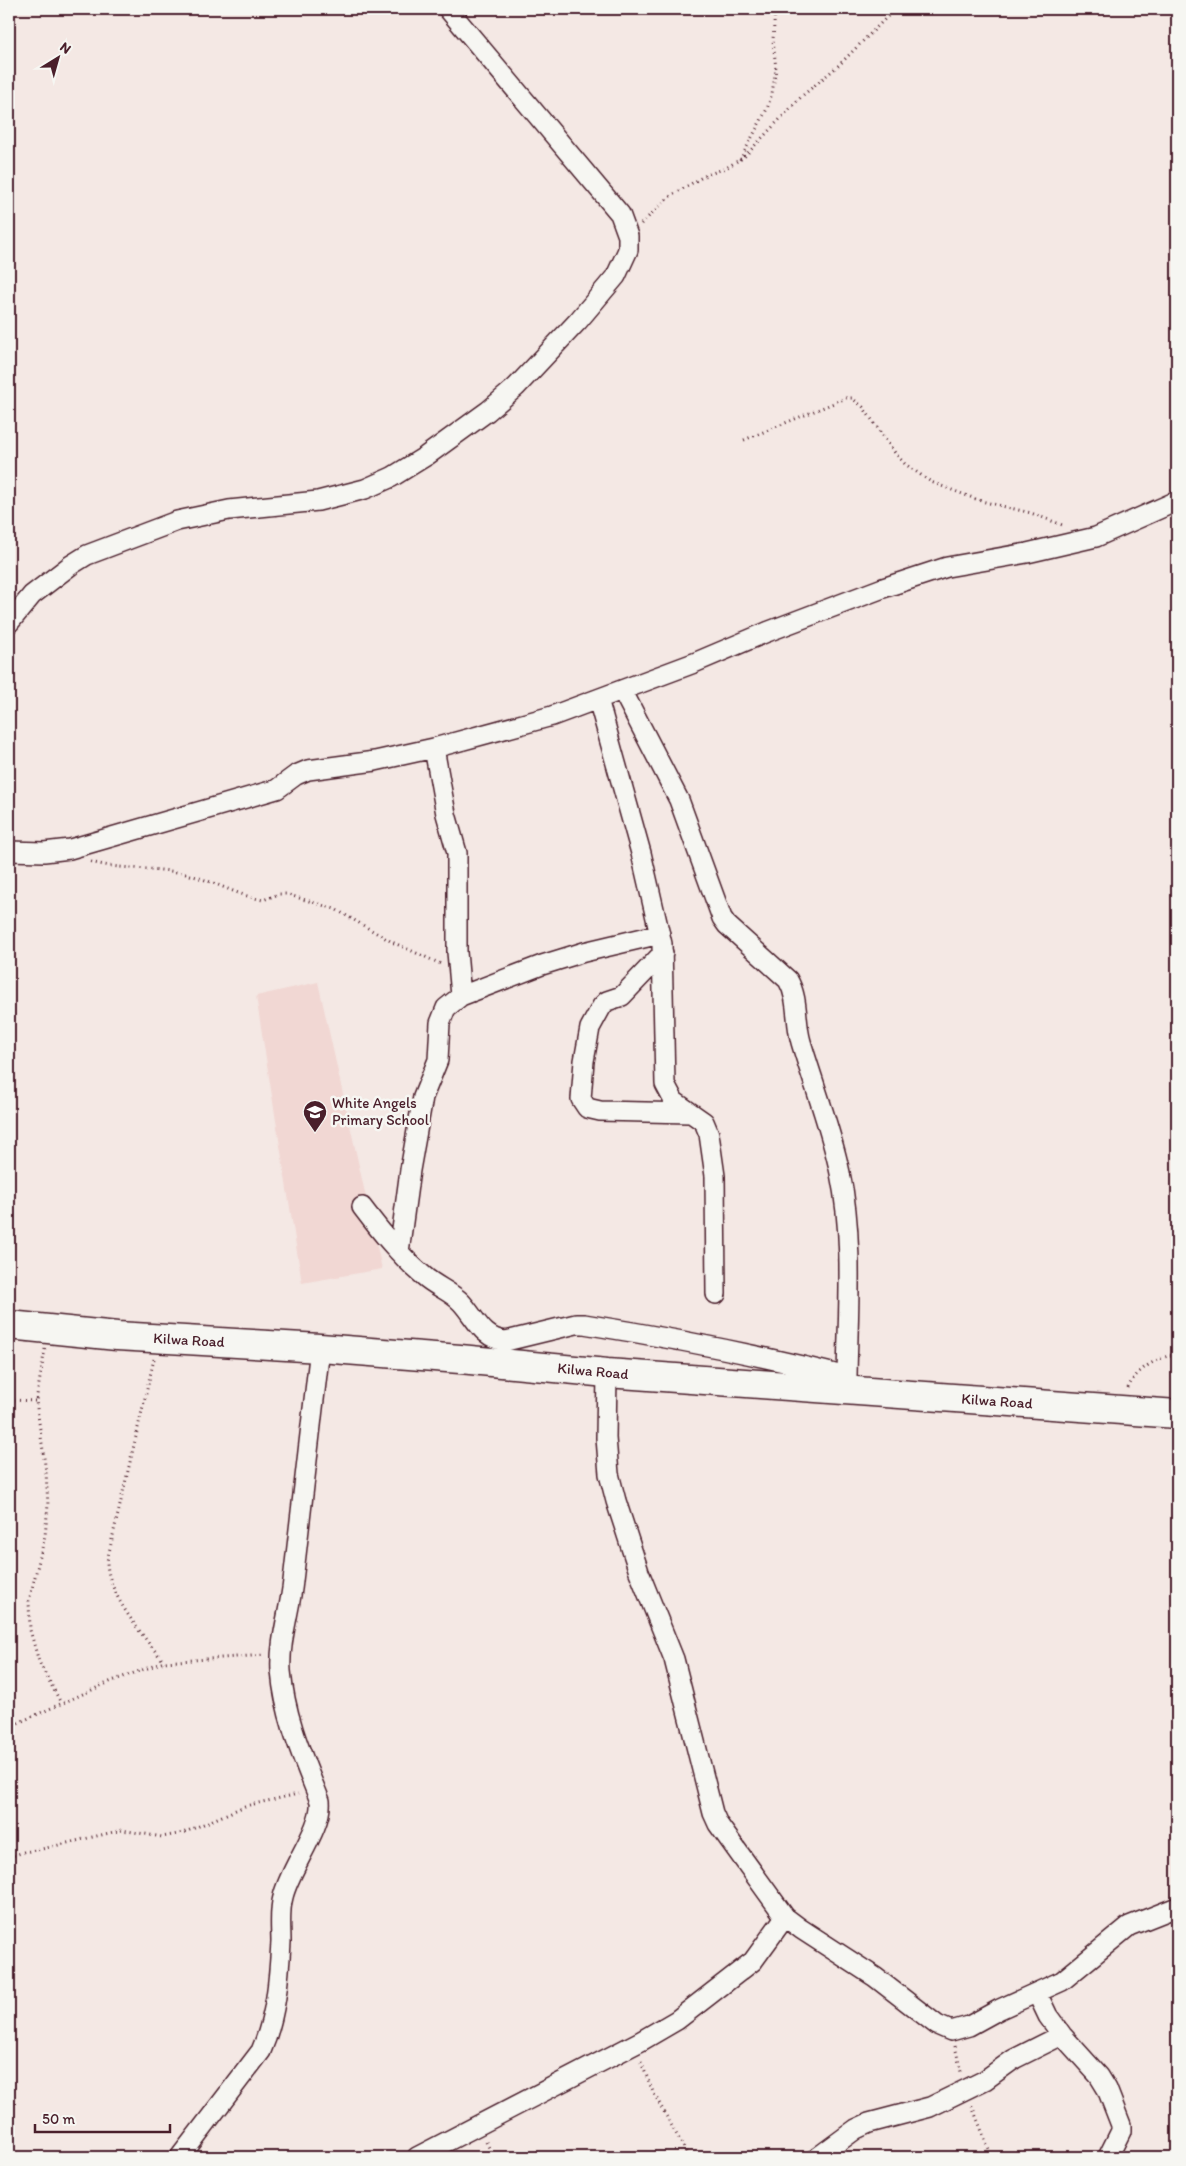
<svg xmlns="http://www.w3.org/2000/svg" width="1186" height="2166" font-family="Itim,sans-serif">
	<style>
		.built { fill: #f1d7d3 }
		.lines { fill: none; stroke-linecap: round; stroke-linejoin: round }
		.minor-casing { stroke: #4a1f2b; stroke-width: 22 }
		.highway-casing { stroke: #4a1f2b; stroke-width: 31 }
		.path { stroke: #4a1f2b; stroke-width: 3; stroke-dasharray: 1 4; stroke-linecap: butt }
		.minor { stroke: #f6f6f2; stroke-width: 19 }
		.highway { stroke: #f6f6f2; stroke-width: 28 }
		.labels { text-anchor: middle; stroke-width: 5; stroke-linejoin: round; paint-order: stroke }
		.poi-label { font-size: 15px; fill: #4a1f2b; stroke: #f6f6f2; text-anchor: start }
		.street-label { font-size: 15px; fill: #4a1f2b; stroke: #f6f6f2 }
	</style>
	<rect width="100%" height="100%" fill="#f4e8e4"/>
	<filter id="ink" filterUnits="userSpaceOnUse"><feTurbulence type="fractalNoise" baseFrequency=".02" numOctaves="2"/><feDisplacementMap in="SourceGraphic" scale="10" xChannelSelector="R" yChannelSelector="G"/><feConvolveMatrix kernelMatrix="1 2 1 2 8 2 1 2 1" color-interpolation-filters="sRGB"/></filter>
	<g filter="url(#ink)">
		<path class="built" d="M318 982 382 1269 302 1283 256 996Z"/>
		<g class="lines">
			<g class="minor-casing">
				<path id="minor" d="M9 623 32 595 71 565 87 555 177 521 229 510 318 501 365 489 392 477 426 456 488 411 516 387 578 321 616 276 628 250V236L620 214 448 9
					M622 690 679 800 722 918 727 925 788 980C799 999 795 1022 801 1042 814 1086 831 1129 840 1173 854 1239 848 1310 847 1377L845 1390
					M598 699 641 853 662 944 665 1084 674 1101 704 1122 709 1134 715 1176 716 1294
					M434 748 446 814 457 853V952L461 996
					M9 851 44 852 70 849 277 789 296 775 308 770 375 761 434 748 552 716 694 663 767 632 883 588 947 567 1027 553 1096 537 1177 501
					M663 953 622 996 607 1001 602 1006 590 1028 584 1061 581 1099 587 1108 600 1111 690 1113
					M362 1207C381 1232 400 1256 424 1276 435 1286 450 1291 461 1302 476 1318 482 1339 506 1341L576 1324H584C672 1338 760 1355 847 1377
					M399 1252 410 1170 423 1097 438 1060 440 1023 446 1008 461 996 542 965 584 952 660 934
					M607 1373 606 1438 609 1474 616 1501 639 1572 674 1659 713 1813 718 1824 785 1917 801 1929 875 1977 937 2025 951 2031 969 2026 1000 2009 1062 1981 1129 1926 1177 1907
					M1037 1993 1048 2016 1062 2035 1099 2076 1107 2089 1121 2125V2131L1108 2157
					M180 2157 261 2051C276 2017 279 1979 281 1942 281 1928 279 1911 283 1897 289 1869 323 1827 320 1801 303 1758 285 1718 281 1671 279 1641 290 1611 293 1581 302 1504 311 1426 320 1348
					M417 2157 641 2041 677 2020 753 1961 785 1917
					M818 2157 856 2129 869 2123 930 2107 985 2080 1014 2059 1062 2035"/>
			</g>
			<g class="highway-casing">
				<path id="highway" d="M9 1325 117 1336 320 1348 460 1359 607 1373 1177 1414"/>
			</g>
			<path class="path" d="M740 160 767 109 772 93 776 69 773 40 775 9
				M641 224 669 197 704 176 726 168 744 157 802 96 839 65 895 9
				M744 440 846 398H852L863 407 895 453 905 464 931 482 981 501 1031 513 1065 526
				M91 862C123 871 157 866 190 875 215 882 237 895 263 900L279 894H286L335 909 392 942 441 964
				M45 1349 36 1401 46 1472 48 1505 45 1536 29 1601 30 1630 39 1662 61 1703
				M154 1359 107 1561C107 1594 144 1637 164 1662
				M1128 1388C1136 1369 1158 1357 1177 1354
				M9 1400 36 1401
				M9 1727 112 1681 164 1662 265 1655
				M9 1857 24 1852 42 1849 122 1830 162 1837 183 1833 245 1806 298 1794
				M955 2046 961 2072
				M641 2062 653 2092 689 2157
				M972 2106 992 2157
				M486 2142 494 2157"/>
			<use href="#minor" class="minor"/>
			<use href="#highway" class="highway"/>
		</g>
	</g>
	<defs>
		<g id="school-pin" transform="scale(1.25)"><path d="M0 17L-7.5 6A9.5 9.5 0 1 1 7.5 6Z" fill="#4a1f2b" stroke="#f6f6f2"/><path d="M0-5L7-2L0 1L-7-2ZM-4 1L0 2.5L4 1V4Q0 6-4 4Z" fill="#fff"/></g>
	</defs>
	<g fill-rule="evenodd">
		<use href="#school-pin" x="315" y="1112"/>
	</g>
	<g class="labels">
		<g class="poi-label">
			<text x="332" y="1108">White Angels<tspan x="332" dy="17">Primary School</tspan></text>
		</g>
		<g class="street-label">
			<text transform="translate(189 1340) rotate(3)" y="5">Kilwa Road</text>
			<text transform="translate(593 1371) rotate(5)" y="5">Kilwa Road</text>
			<text transform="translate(997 1401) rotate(4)" y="5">Kilwa Road</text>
		</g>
	</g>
	<rect width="1186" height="2166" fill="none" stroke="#f6f6f2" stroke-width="30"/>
	<rect x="15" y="15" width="1156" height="2136" fill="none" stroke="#4a1f2b" stroke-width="2" filter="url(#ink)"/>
	<g transform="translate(58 58) rotate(37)" stroke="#f6f6f2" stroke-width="4" paint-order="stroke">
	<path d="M0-4L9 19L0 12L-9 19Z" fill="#4a1f2b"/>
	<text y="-8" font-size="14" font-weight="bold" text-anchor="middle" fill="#4a1f2b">N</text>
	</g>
	<path d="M35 2124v8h135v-8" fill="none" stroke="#4a1f2b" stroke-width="2.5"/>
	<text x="42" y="2124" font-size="15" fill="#4a1f2b" stroke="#f6f6f2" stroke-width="4" paint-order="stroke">50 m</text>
</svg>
